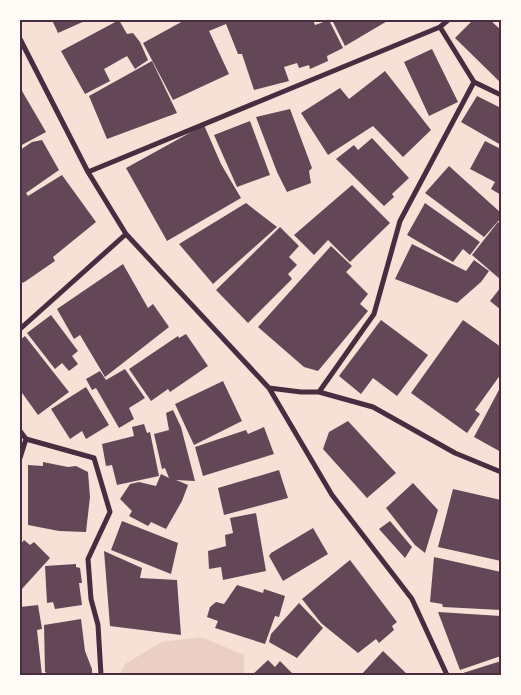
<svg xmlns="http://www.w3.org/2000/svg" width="521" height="695" font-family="'Titillium Web',sans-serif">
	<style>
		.green { fill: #ebcfc5 }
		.building { fill: #644757 }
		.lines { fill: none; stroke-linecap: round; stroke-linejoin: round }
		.minor { stroke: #4a2c40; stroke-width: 5 }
		.neatline { fill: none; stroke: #4a2c40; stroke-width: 2 }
	</style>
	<rect width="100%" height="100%" fill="#f7e1d7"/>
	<path class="green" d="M201 637 244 655V675H120L125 664 162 642Z"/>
	<path class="building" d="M52 20H87L58 33Z
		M119 20 127 34 133 33 140 42 148 60 135 69 127 56 104 69 110 81 85 94 61 51Z
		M185 20H313L315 25 329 20 343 48 327 56 328 61 310 69 309 65 299 68 297 63 284 67 289 81 254 90 242 54H238L226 24 209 31 229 74 173 100 143 43Z
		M332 20H389L345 46Z
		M473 20H490L501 30V83L455 38Z
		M432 49 458 102 429 116 404 62Z
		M152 61 177 113 107 139 89 96Z
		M385 71 431 130 403 157 373 126 328 155 301 113 340 88 349 99Z
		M22 91 46 132 20 146V93Z
		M477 96 501 108V145L461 122Z
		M290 109 312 168 309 171 311 183 287 192 277 172 256 117Z
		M250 121 270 175 237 187 214 135Z
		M204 125 221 164 241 198 167 241 126 168Z
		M372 138 409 178 392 194 394 197 384 206 336 159 354 145 358 150Z
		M42 140 59 170 26 193 28 196 62 175 96 222 53 257 55 261 23 283 20 279V150L32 142Z
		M485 141 501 149V195L491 189 495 182 470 169Z
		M449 166 501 213V218L484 237 425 193Z
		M352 185 390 223 350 262 328 240 314 255 294 235Z
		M246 203 277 227 213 284 179 244Z
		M425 203 480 242 470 255 463 249 453 262 407 235Z
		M498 222 501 225V280L472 255Z
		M280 227 299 246 289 257 297 265 288 274 292 279 248 323 216 290Z
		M412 244 466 271 474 260 489 271 481 282 457 303 395 279Z
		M331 246 352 266 346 272 368 294 360 304 368 311 318 371 304 367 258 327Z
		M123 264 148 308 153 304 169 327 105 377 80 335 74 339 57 309Z
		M501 287V310L490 301Z
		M51 315 78 351 72 356 78 364 69 371 62 363 55 369 27 333Z
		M381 320 428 355 397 396 373 378 361 394 339 376Z
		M463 320 501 347V374L475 410 480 414 467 433 411 393Z
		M186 334 208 366 170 392 168 389 151 401 129 369 178 336 179 338Z
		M25 336 69 392 38 415 20 390V340Z
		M125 369 145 398 129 408 134 419 119 428 96 388 92 390 86 379 100 371 106 380Z
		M223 381 242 421 194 445 175 404Z
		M501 386V452L474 437Z
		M86 387 109 425 86 439 82 431 70 439 51 409Z
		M173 410 181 427 195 481 176 480 188 485 182 501 166 529 151 522 148 526 129 516 132 511 120 499 130 484 139 482 156 486 161 474 169 478 165 468 162 469 154 434 169 430 166 413Z
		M348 421 396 473 367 498 323 449 329 432Z
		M144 424 147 433 150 432 159 476 117 485 112 465 106 466 102 444 134 436 132 427Z
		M264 427 274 454 203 476 195 447 246 430 248 434Z
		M43 462 68 467 76 466 88 472 90 497 86 532 59 531 28 525V465L43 466Z
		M279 470 288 498 224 515 218 488Z
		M413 483 438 510 425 553 415 545 386 508Z
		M453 489 501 500V561L438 547Z
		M256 513 266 571 223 580 221 567 209 569 208 551 226 546 225 535 233 533 230 518Z
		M122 521 178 543 171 574 111 550Z
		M390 521 412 547 405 558 379 529Z
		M313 528 328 554 283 581 269 556 271 553Z
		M24 540 30 545 34 542 50 558 21 590 20 545Z
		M104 551 142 568 140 578 177 580 181 635 110 626Z
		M434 557 501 572V610L443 607 442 604 430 602Z
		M350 560 397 622 392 626 394 630 379 643 376 639 358 653 321 623 302 599Z
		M76 564V567L80 568 82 583H79L82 605 55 609 53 602 47 603 45 566Z
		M237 585 263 593 264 589 285 596 279 617 275 616 265 644 215 628 218 621 207 617 210 607 216 602 224 604Z
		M299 603 323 628 297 658 269 642 271 634Z
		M38 605 42 629 37 630 42 675H20V607Z
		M438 612 501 616V656L460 670Z
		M81 619 85 651 92 669V675H50L45 672 44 625Z
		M383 651 408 675H361Z
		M268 660 275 667 280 661 294 675H252Z
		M501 661V675H464L463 673Z"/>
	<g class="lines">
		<path class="minor" d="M440 27 474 82 501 95
			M20 39 88 172 126 234 269 388 332 495 412 599 447 675
			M88 172 440 27 448 20
			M20 329 126 234
			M269 388 301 392H319L373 407 455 453 501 472
			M319 392 374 314 400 221 474 82
			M20 431 26 439 20 458
			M26 439 94 458 110 512 88 559 91 599 98 625 101 675"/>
	</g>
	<rect width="521" height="695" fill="none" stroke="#fffaf5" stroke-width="42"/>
	<rect x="21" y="21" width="479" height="653" class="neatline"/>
</svg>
